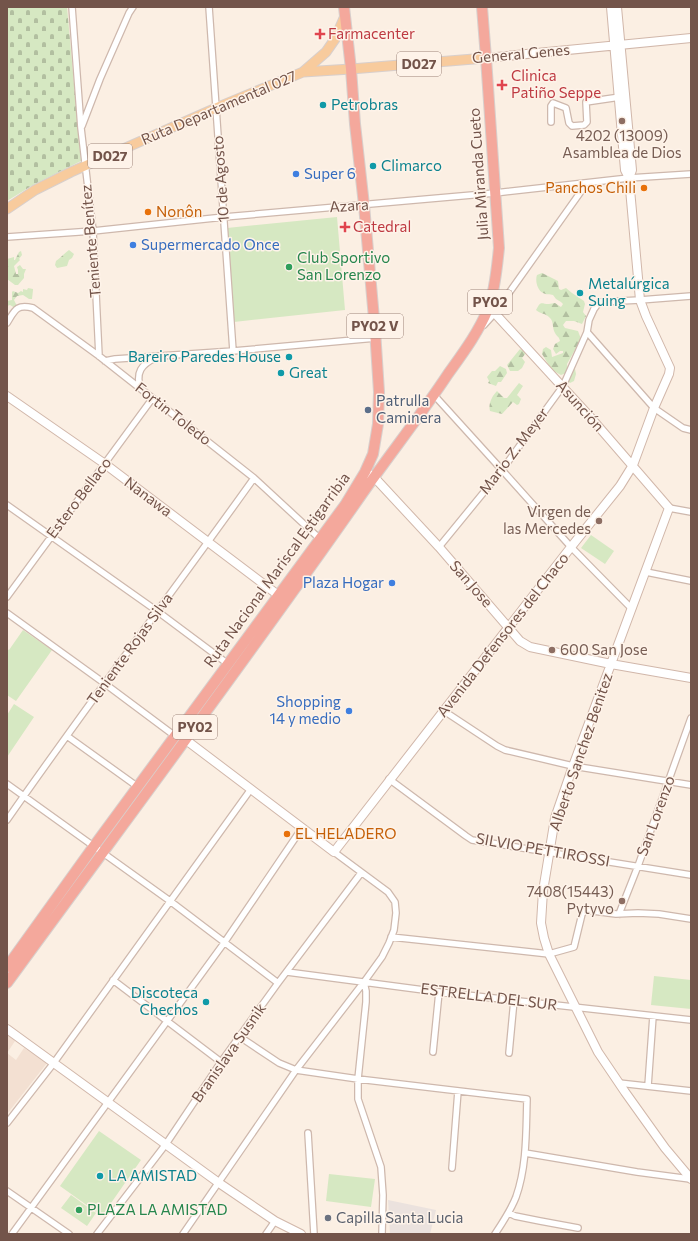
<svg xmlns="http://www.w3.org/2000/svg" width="698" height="1241" font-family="Commissioner,sans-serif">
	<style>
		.residential { fill: #f3e0d2 }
		.industrial { fill: #ebe2de }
		.forest { fill: url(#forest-firs) }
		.cemetery { fill: url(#cemetery-stones) }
		.park { fill: #d6e8c2 }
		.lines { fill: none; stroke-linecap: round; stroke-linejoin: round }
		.street-casing { stroke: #ceb8ad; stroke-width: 8 }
		.secondary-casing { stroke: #d1b7aa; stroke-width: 10 }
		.primary-casing { stroke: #d8cfcc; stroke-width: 11 }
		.highway-casing { stroke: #d8cfcc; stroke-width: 12 }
		.street { stroke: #fff; stroke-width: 5.5 }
		.secondary { stroke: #fff; stroke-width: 8 }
		.primary { stroke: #f8cb9d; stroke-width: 9 }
		.highway { stroke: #f4a89c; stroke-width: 10 }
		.health-dot { fill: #e0444e; stroke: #fef3e9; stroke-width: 1.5 }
		.culture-dot { fill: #0f9aa8; stroke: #fef3e9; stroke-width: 1.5 }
		.education-dot { fill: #8d6e63; stroke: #fef3e9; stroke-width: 1.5 }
		.shop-dot { fill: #3f7fe0; stroke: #fef3e9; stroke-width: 1.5 }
		.food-dot { fill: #e8710a; stroke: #fef3e9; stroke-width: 1.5 }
		.leisure-dot { fill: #2e9e5b; stroke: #fef3e9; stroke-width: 1.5 }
		.service-dot { fill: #5c6f8a; stroke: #fef3e9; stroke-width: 1.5 }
		.worship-dot { fill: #6b7280; stroke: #fef3e9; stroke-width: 1.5 }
		.labels { text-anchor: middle; stroke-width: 3; stroke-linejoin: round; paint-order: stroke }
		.shield { fill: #fef3e9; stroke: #9d847a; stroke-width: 1 }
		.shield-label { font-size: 14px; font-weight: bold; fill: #73544a }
		.health-label { font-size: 15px; fill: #be3a42; stroke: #fef3e9; text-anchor: start }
		.street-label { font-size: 15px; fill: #73544a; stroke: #fef3e9 }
		.culture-label { font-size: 15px; fill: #0d838f; stroke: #fef3e9; text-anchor: start }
		.education-label { font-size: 15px; fill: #785e54; stroke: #fef3e9; text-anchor: end }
		.shop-label { font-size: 15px; fill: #366cbe; stroke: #fef3e9; text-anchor: start }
		.food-label { font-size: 15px; fill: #c56008; stroke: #fef3e9; text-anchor: start }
		.leisure-label { font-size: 15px; fill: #27864d; stroke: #fef3e9; text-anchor: start }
		.service-label { font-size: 15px; fill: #4e5e75; stroke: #fef3e9; text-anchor: start }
		.worship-label { font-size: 15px; fill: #5b616d; stroke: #fef3e9; text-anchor: start }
	</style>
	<defs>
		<pattern id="forest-firs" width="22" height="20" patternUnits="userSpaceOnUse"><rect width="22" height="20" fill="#d6e8c2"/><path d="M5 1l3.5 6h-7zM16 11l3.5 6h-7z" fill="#b2bfa0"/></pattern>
		<pattern id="cemetery-stones" width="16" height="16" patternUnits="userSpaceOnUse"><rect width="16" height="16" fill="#d6e8c2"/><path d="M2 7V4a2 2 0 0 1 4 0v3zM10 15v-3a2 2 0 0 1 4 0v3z" fill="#b2bfa0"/></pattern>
	</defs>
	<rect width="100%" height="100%" fill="#fbefe3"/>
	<path class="residential" d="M7 1033 15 1041 7 1053 16 1060 24 1048 47 1063 7 1114Z"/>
	<path class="industrial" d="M388 1200 436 1210 430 1234H390Z"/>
	<path class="forest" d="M69 250 74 254 72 258 69 260 67 266 57 268 55 265 56 261C61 257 64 254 69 250Z
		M21 251 22 255 19 259 20 260 14 266 16 274H18V270L17 267 20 265 23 269H26L24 274V278L18 285H15L7 279V259L14 257V260H15L19 252Z
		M542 273 558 281 559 289 561 290 566 288 572 293 584 301 585 304 583 312 586 316 582 324 574 321H566L563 325 565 328 578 331 581 339 567 364 568 370 575 369 576 374 574 381 570 383 566 380V373L561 375C550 370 548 363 542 354L543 349 546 347 551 350 552 357 563 353V351H560L556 354 553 349 555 344 560 341C559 336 557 337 555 333 552 328 554 322 550 318 546 313 540 314 536 310 541 300 541 304 549 304 551 304 553 303 555 303L561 307 563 304 561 302 556 299 553 295C550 294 546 295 543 293 537 290 535 280 537 275Z
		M28 288 33 289V290L32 299H29L23 295 17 296 14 300 17 306 15 308 10 305 7 306V301L12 300V292L13 291 18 293 21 291 23 292V289L27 290Z
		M520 349 526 353 522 358 525 362 522 368 518 371H510L507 365Z
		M500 366 506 369 507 373 501 382H498L496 386 488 383 489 381 487 377 492 371H495Z
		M519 383 523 386 517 395 521 399 519 404 517 405 513 402 502 414 490 411C488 404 492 396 497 391L504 398H507Z"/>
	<path class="cemetery" d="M7 7H67L81 161 33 185 7 201Z"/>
	<path class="park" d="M337 217 345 310 234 322 227 228Z
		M591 535 614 551 605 564 581 548Z
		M23 630 52 650 16 701 7 695V649L9 650Z
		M14 704 34 717 7 757V715Z
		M654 976 691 980V1009L651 1005Z
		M99 1131 141 1160 102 1216 60 1186Z
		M329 1174 375 1179 371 1207 326 1201Z
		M71 1195 96 1213 87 1226 61 1208Z"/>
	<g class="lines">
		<g class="street-casing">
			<path id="street" d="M72 7 81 128 93 231 99 356
				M209 7 233 351
				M551 122V106L553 103 566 108 569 123 572 126 584 125 587 122 586 102 620 97
				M82 126 100 79 129 13 133 7
				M7 237 93 231 224 217 495 193 629 178 691 174
				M7 323C15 310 16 304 33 308L99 356 254 478 320 539
				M484 325 494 314 587 183
				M587 332 654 408 683 428 691 430
				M105 361 115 359 233 351 376 338
				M140 388C136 372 141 365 155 358
				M434 395 502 470 571 547 632 609
				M7 505 157 611 228 664
				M669 508 691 512
				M439 547 502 470 563 386 587 332 589 320 594 309 597 305 600 302 640 300 691 296
				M646 572 691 581
				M7 597 152 399
				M7 613 104 683 175 736
				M444 711 497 746 505 750 573 766 691 785
				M67 736 138 787
				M389 779 466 836 472 840 691 875
				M7 784 170 901 278 983
				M7 820C87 705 172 593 254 478
				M619 914 638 866 691 718
				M391 937 549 954 574 947 582 914 585 910 616 914 638 913 659 914 691 919
				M287 972 439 992 691 1020
				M113 980 221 1062
				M364 982 366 991V1002L358 1079V1099L381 1167 383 1195 382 1234
				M240 1037 279 1063 296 1070 358 1079 527 1099C526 1131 527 1166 516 1197 511 1210 503 1222 495 1234
				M433 1052 439 992
				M509 1053 514 1000
				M619 1083 691 1091
				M648 1086 653 1016
				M7 1123 53 1064 251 789
				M308 1133 314 1234
				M525 1153 637 1172 690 1179
				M452 1168 458 1091
				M7 1191 69 1234
				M509 1213 515 1216 540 1221 578 1228
				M12 1234 224 943 302 828
				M97 1234 166 1144 221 1062 278 983 361 873
				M183 1234 296 1070 364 982 382 957 389 943 394 930 396 913 395 902 388 892 334 852
				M266 1234 275 1221"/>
		</g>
		<g class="secondary-casing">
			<path id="secondary" d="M617 7 632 170 629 178
				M486 58 691 38
				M489 307 592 419 669 508 573 766 555 818 543 891 541 923 544 938 549 954 598 1052 625 1092 665 1148 691 1179
				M7 396 105 464 282 598
				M369 474 374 477 439 547 520 641 530 647 611 664 691 678
				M186 740 334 852 571 547 620 486 633 465 654 408 669 374 670 368 646 316 640 300 629 178 625 170 611 7
				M7 1029 219 1183 275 1221 301 1234"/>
		</g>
		<g class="primary-casing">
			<path id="primary" d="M303 72 326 52 335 39 345 16
				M7 209 35 190 71 172 216 108 303 72 351 69 486 58"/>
		</g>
		<g class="highway-casing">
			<path id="highway" d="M7 967 94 846 345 505 365 472 373 454 378 424 379 392 375 330 364 205 355 124 351 69 344 7
				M7 983C126 820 247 659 362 494 390 454 421 415 448 374 463 353 478 333 488 309 495 292 497 266 499 248L486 58 482 7"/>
		</g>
		<use href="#street" class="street"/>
		<use href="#secondary" class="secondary"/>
		<use href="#primary" class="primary"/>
		<use href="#highway" class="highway"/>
	</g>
	<g class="health-dot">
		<path d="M318 28h4v4h4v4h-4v4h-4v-4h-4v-4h4z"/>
		<path d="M500 79h4v4h4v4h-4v4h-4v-4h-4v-4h4z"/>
		<path d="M343 221h4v4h4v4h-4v4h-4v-4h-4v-4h4z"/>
	</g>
	<g class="culture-dot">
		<circle cx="323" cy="105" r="4"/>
		<circle cx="373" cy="166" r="4"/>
		<circle cx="580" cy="293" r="4"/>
		<circle cx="289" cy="357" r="4"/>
		<circle cx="281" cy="373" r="4"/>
		<circle cx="206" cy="1002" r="4"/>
		<circle cx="100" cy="1176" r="4"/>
	</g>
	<g class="education-dot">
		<circle cx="622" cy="121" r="4"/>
		<circle cx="599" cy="521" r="4"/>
		<circle cx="552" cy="650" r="4"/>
		<circle cx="622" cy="901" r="4"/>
	</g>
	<g class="shop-dot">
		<circle cx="296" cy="174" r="4"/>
		<circle cx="133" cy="245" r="4"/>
		<circle cx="392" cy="583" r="4"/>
		<circle cx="349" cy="711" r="4"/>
	</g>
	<g class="food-dot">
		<circle cx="644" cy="188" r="4"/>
		<circle cx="148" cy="212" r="4"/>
		<circle cx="287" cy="834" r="4"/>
	</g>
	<g class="leisure-dot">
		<circle cx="289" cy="267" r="4"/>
		<circle cx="79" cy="1210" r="4"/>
	</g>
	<circle class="service-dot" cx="368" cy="410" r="4"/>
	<circle class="worship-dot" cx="328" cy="1218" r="4"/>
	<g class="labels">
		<g class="shield">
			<rect x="397" y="52" width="44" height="24" rx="3"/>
			<rect x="88" y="144" width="44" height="24" rx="3"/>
			<rect x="468" y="290" width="44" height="24" rx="3"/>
			<rect x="347" y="314" width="56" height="24" rx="3"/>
			<rect x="173" y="715" width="44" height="24" rx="3"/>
		</g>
		<g class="shield-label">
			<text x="419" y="69">D027</text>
			<text x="110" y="161">D027</text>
			<text x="490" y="307">PY02</text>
			<text x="375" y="331">PY02 V</text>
			<text x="195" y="732">PY02</text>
		</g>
		<g class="health-label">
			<text x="328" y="39">Farmacenter</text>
			<text x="511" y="81">Clinica<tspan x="511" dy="17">Patiño Seppe</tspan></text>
			<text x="353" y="232">Catedral</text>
		</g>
		<g class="street-label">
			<text transform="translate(521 54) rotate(-5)" y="5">General Genes</text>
			<text transform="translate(219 108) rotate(-23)" y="5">Ruta Departamental 027</text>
			<text transform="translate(479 174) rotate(-94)" y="5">Julia Miranda Cueto</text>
			<text transform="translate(221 179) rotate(-94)" y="5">10 de Agosto</text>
			<text transform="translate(349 206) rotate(-4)" y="5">Azara</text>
			<text transform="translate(91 241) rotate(-95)" y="5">Teniente Benítez</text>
			<text transform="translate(580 406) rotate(48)" y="5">Asunción</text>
			<text transform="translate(173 414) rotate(38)" y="5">Fortin Toledo</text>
			<text transform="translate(514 451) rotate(-53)" y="5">Mario Z. Meyer</text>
			<text transform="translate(148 497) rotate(37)" y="5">Nanawa</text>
			<text transform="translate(79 498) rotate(-53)" y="5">Estero Bellaco</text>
			<text transform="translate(277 570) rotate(-54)" y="5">Ruta Nacional Mariscal Estigarribia</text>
			<text transform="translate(471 584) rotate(49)" y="5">San Jose</text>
			<text transform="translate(503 635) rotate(-52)" y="5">Avenida Defensores del Chaco</text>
			<text transform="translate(130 649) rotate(-54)" y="5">Teniente Rojas Silva</text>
			<text transform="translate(581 752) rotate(-71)" y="5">Alberto Sanchez Benitez</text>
			<text transform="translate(656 816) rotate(-70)" y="5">San Lorenzo</text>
			<text transform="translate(543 850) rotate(10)" y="5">SILVIO PETTIROSSI</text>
			<text transform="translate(489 997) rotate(7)" y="5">ESTRELLA DEL SUR</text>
			<text transform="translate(229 1053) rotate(-55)" y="5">Branislava Susnik</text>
		</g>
		<g class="culture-label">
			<text x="331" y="110">Petrobras</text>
			<text x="381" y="171">Climarco</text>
			<text x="588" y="289">Metalúrgica<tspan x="588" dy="17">Suing</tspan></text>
			<text x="281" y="362" text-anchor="end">Bareiro Paredes House</text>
			<text x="289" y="378">Great</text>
			<text x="198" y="998" text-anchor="end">Discoteca<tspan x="198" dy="17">Chechos</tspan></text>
			<text x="108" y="1181">LA AMISTAD</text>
		</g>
		<g class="education-label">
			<text x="622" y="141" text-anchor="middle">4202 (13009)<tspan x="622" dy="17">Asamblea de Dios</tspan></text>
			<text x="591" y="517">Virgen de<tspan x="591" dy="17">las Mercedes</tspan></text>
			<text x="560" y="655" text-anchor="start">600 San Jose</text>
			<text x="614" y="897">7408(15443)<tspan x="614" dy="17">Pytyvo</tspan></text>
		</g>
		<g class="shop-label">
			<text x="304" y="179">Super 6</text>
			<text x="141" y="250">Supermercado Once</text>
			<text x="384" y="588" text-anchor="end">Plaza Hogar</text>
			<text x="341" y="707" text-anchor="end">Shopping<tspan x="341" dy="17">14 y medio</tspan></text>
		</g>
		<g class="food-label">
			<text x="636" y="193" text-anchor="end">Panchos Chili</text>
			<text x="156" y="217">Nonôn</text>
			<text x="295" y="839">EL HELADERO</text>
		</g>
		<g class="leisure-label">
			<text x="297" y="263">Club Sportivo<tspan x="297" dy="17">San Lorenzo</tspan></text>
			<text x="87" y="1215">PLAZA LA AMISTAD</text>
		</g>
		<g class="service-label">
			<text x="376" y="406">Patrulla<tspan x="376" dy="17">Caminera</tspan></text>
		</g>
		<g class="worship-label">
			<text x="336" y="1223">Capilla Santa Lucia</text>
		</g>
	</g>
	<rect width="698" height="1241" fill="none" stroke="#73544a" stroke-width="16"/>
</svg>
